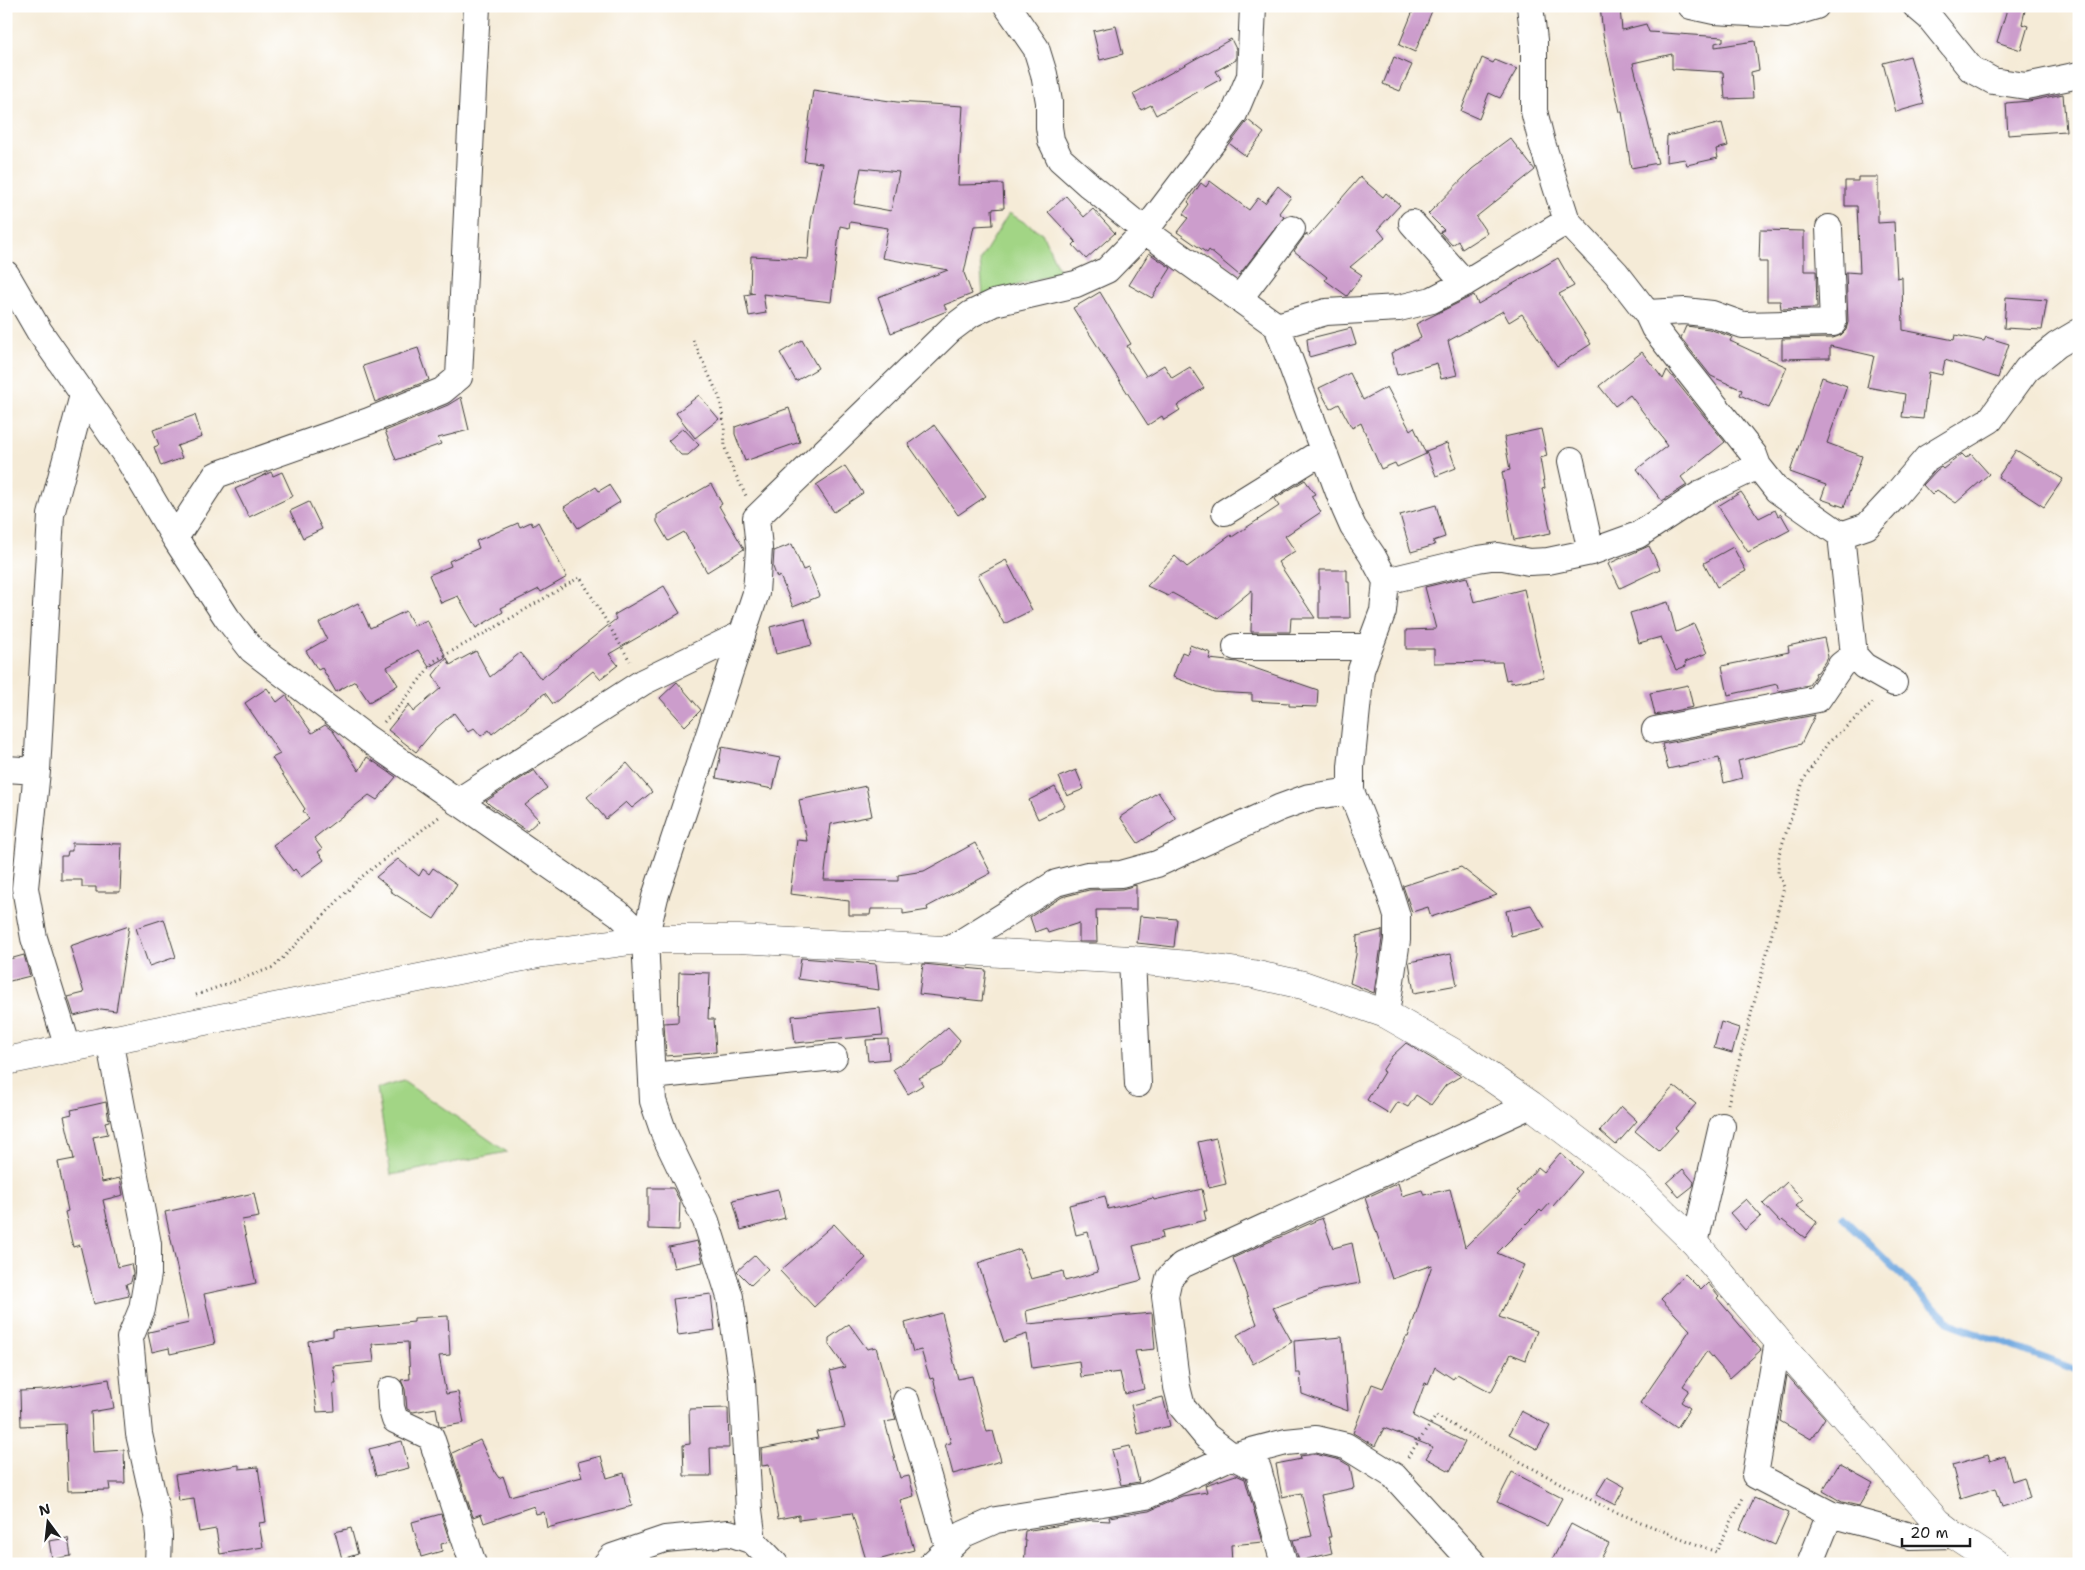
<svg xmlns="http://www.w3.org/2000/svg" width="2085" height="1570" font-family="'Shantell Sans',sans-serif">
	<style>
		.green { fill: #a2d585; stroke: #5f7850 }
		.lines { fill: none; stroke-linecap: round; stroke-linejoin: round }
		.stream { stroke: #71a9e0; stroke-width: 7 }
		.building { fill: #cc9dcc; fill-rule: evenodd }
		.street-casing { stroke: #3d3b38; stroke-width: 28 }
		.secondary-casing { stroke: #3d3b38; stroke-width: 29 }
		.path { stroke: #3d3b38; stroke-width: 3; stroke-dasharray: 1 4; stroke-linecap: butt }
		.street { stroke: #fff; stroke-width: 26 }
		.secondary { stroke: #fff; stroke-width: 28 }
	</style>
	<rect width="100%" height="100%" fill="#fff"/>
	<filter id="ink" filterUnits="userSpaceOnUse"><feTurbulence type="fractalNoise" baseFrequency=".02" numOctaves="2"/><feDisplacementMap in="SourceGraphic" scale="10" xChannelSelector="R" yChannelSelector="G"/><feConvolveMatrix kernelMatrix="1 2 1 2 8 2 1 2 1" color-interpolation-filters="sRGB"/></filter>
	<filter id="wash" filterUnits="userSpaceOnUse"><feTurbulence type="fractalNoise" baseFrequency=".0096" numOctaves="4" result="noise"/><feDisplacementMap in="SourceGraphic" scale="20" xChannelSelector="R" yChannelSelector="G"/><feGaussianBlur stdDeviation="1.12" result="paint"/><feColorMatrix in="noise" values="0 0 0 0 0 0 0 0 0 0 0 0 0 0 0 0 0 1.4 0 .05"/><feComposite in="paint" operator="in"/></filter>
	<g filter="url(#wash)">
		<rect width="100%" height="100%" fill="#f5ebd7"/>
		<path class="green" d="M1009 213 1042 233 1060 272 983 296 980 260Z
			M403 1080 507 1152 391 1175 377 1088Z"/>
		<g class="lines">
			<path class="stream" d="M1842 1217 1950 1323 2079 1371"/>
		</g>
		<g id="blocks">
			<path class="building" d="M1415 6H1434L1415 52 1399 45Z
				M1600 6 1620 9 1622 30 1646 24 1649 32 1723 37V41L1715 43V47L1755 41 1759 70 1751 72 1753 98 1725 99 1723 72 1672 69V54L1633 63 1658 163 1631 168 1622 112H1620L1603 34Z
				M2008 6H2026L2022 24 2028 26 2021 50 1997 42Z
				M1116 26 1123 54 1100 60 1093 31Z
				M1231 39 1236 49V60L1216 71 1221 79 1156 115 1151 105 1141 110 1133 94Z
				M1910 56 1924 104 1896 112 1883 63Z
				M1394 57 1412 65 1400 91 1383 84Z
				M1482 58 1493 63 1495 60 1517 69 1500 98 1489 93 1479 119 1461 111Z
				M813 90 897 102 963 106 958 185 1003 184 1004 208 992 209 993 225 974 226 964 273 972 294 944 305 947 311 891 333 878 297 948 270 882 258 888 228 850 222 849 228 840 226 831 302 763 294 766 313 749 316 745 295 755 293H750L751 256 808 259 811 222 822 163 804 161ZM861 168 899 172 891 211 854 204Z
				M2063 94 2066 131 2008 135 2006 103 2029 101Z
				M1248 120 1264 133 1246 156 1230 144Z
				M1722 123 1728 146 1716 149 1718 158 1687 165 1685 159 1666 162 1667 136Z
				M1510 138 1535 170 1476 217 1487 233 1462 249 1458 241 1452 245 1440 232 1444 230 1428 214 1472 169 1484 160 1483 158Z
				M1360 177 1383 197 1386 193 1400 205 1378 229 1385 238 1350 267 1362 275 1347 296 1325 280 1327 277 1294 251 1306 234 1309 236Z
				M1858 177H1878V223L1894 222 1897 278 1902 277 1903 330 1954 340 1955 335 1984 341 1986 337 2009 344 1998 378 1945 360 1942 375 1929 372 1923 419 1902 417 1905 394 1867 387 1874 356 1830 346V358L1782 359V339L1833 338 1841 335 1846 330 1848 322 1846 272 1860 273 1857 206H1845V181H1858Z
				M1210 181 1249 210 1258 198 1265 203 1278 186 1291 197 1279 213 1284 217 1239 275 1209 250 1207 253 1177 232 1188 218 1183 214 1190 204 1188 202 1201 183 1206 187Z
				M1066 196 1084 217 1093 209 1115 233 1086 259 1073 245 1076 242 1048 212Z
				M1760 230 1804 231V271H1816L1817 308 1781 309 1780 301H1767V262H1759Z
				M1149 253 1171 268 1152 298 1129 285Z
				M1558 258 1574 286 1559 294 1591 344 1557 366 1522 314 1509 322 1503 311 1448 341 1457 375 1441 379 1437 363 1397 375 1391 353 1421 338 1416 324 1474 295 1478 304Z
				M1100 292 1131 344 1127 346 1146 376 1164 365 1172 378 1190 367 1204 388 1177 406 1180 410 1164 420 1162 416 1148 425 1073 308Z
				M2006 297 2047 300 2042 330 2004 328Z
				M1686 326 1709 329 1732 337 1730 341 1787 367 1769 408 1740 395 1742 390 1711 376 1681 338Z
				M1351 328 1356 344 1309 357 1307 339Z
				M802 340 818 368 796 381 780 353Z
				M418 348 429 380 375 402 363 366Z
				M1642 352 1663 379 1667 370 1725 442 1681 477 1687 485 1662 501 1637 469 1667 446 1664 442 1665 441 1630 395 1615 406 1599 386Z
				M1350 373 1363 400 1387 387 1410 430 1414 427 1426 454 1397 467 1395 463 1381 469 1361 423 1352 428 1339 404 1330 409 1319 388Z
				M1822 377 1847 386 1827 443 1862 456 1844 507 1821 499 1826 485 1790 472Z
				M699 395 719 419 695 438 676 413Z
				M461 397 469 430 438 438 441 444 396 460 385 431 448 405Z
				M789 408 800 442 745 461 735 434V427Z
				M195 415 202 437 177 446 182 458 161 466 154 447 159 445 153 430Z
				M934 425 986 496 958 515 908 444Z
				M683 428 699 445 688 455H681L668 441Z
				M1541 429 1547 456 1540 458 1545 488 1542 489 1551 533 1514 540 1502 472 1510 470 1504 437Z
				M1447 443 1456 468 1436 476 1426 451Z
				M2016 450 2063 479 2044 507 1998 477Z
				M1962 454 1966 458 1971 454 1989 474 1956 503 1937 490 1932 495 1923 485 1937 470 1941 467 1943 469Z
				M845 466 863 493 834 512 816 485Z
				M271 472 273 476 282 472 293 496 249 517 235 489Z
				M1305 480 1315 494 1311 496 1321 512 1285 536 1295 551 1278 562 1315 618H1291L1290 632H1251L1252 590 1218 618 1172 593 1168 596 1147 586 1175 556 1187 567 1231 535 1232 537 1279 506 1274 499Z
				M711 484 722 504 719 506 744 549 707 572 684 532 668 541 657 522V515Z
				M609 485 620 502 578 528 564 507 596 487 599 491Z
				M1741 492 1759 518 1775 510 1778 516 1781 514 1790 530 1748 552 1718 506Z
				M309 502 322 529 303 538 290 511Z
				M1436 505 1445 537 1433 541 1435 545 1411 552 1400 515Z
				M531 522 533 526 538 522 567 577 541 592 539 589 501 608 503 612 476 628 458 596 441 603 429 575 451 566 449 561 479 548 476 541 518 523 520 527Z
				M792 544 803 570 808 568 820 596 793 607 780 576 777 578 773 567 774 551Z
				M1649 546 1660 569 1620 588 1608 564Z
				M1733 547 1746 571 1717 587 1704 563Z
				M1006 560 1032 610 1004 624 978 575Z
				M1319 570H1347V582H1349L1350 618H1319Z
				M1467 577 1474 602 1524 589 1544 677 1511 683 1510 679 1506 680 1502 662 1434 663V649H1406V630L1436 629 1425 587Z
				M664 586 680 613 609 654 618 665 600 679 593 671 553 704 545 693 492 734 489 730 481 736 474 728 468 732 454 713 436 728 416 752 388 730 409 704 413 712 441 688 433 675 447 658 450 665 476 651 490 677 520 653 541 679 616 619 614 615Z
				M1668 602 1676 632 1694 624 1707 653 1685 662 1686 666 1676 670 1661 637 1639 643 1630 613Z
				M358 603 370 628 406 611 414 626 427 620 446 657 429 667 418 650 387 667 398 685 369 702 355 681 336 692 322 668 318 670 306 651 327 639 319 623Z
				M805 618 812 645 776 654 770 627Z
				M1824 638 1828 657 1818 672 1815 673 1816 675 1809 685 1779 691 1777 684 1728 695 1722 666 1789 652 1788 646Z
				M1190 645 1211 653 1209 659 1237 662 1318 690 1317 707 1289 706V703L1252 701V694L1214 692 1173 677 1182 652 1187 654Z
				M677 682 701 710 685 726 660 698Z
				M1688 685 1693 707 1655 715 1650 693Z
				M267 688 277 702 286 695 312 733 325 725 333 731 359 771 367 757 396 777 377 800 369 795 314 838 322 849 318 852 324 860 301 877 295 869 293 871 273 845 309 819 303 811 305 809 272 758 280 754 245 703Z
				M1815 715 1801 744 1738 761 1742 778 1724 783 1719 758 1668 769 1662 744Z
				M722 747 780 758 773 789 716 778Z
				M627 763 652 792 632 808 626 802 606 819 587 797Z
				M534 770 547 788 525 805 539 820 527 831 490 805 486 801Z
				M1076 770 1084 789 1067 796 1059 777Z
				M866 786 872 816 831 824 824 880 898 881V875L924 871 975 843 991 873 927 907 928 910 903 914V909H871L870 915H849V901L790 894 797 840 807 841 799 800Z
				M1055 787 1065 806 1038 819 1029 800Z
				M1158 792 1176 819 1138 843 1120 817Z
				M72 843 122 844 120 892H96V887H82V880H61V856H67L68 851H72Z
				M398 859 419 876 423 869 429 874 433 868 457 884 434 919 390 891 391 889 376 877Z
				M1461 867 1497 895 1431 917 1428 907 1412 912 1403 886Z
				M1136 885V910H1096L1097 942H1079V923L1048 933 1046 928 1035 932 1030 917 1062 897 1089 890 1122 889Z
				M1531 905 1545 928 1511 936 1506 911Z
				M1140 916 1177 919 1174 947 1137 943Z
				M164 919 176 957 149 966 136 928Z
				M129 926 116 1011 101 1009 74 1016 68 997 84 993 70 946Z
				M1382 930V939L1374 993 1350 983 1356 955 1357 936Z
				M1451 954 1457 985 1414 993 1409 962Z
				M24 955 30 976 6 982V960Z
				M801 958 876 964 879 990 798 979Z
				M923 964 986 970 982 1001 919 994Z
				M679 972 710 973 708 1019H714L716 1052 666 1056 664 1023 678 1022Z
				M880 1008 883 1035 795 1043 792 1016Z
				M1721 1022 1739 1028 1732 1053 1714 1048Z
				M948 1027 960 1040 943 1066 919 1078 923 1085 908 1094 893 1069 917 1054Z
				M888 1039 889 1059 868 1061 866 1040Z
				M1406 1043 1461 1076 1446 1085 1431 1105 1416 1095 1408 1107 1398 1102 1390 1114 1367 1100 1384 1072 1382 1071 1392 1056Z
				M1674 1086 1696 1104 1675 1128 1678 1130 1659 1151 1635 1131Z
				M106 1102 109 1121 105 1122 108 1134 93 1137 102 1182 120 1178 123 1195 103 1200 118 1267 131 1264 133 1273 131 1282 126 1284 129 1296 94 1304 80 1245 73 1247 65 1212 68 1211 58 1162 74 1159 64 1116 72 1114 71 1110Z
				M1621 1106 1637 1121 1616 1145 1600 1131Z
				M1216 1138 1226 1184 1209 1188 1198 1142Z
				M1560 1153 1582 1172 1553 1206 1550 1203 1542 1212 1540 1210 1497 1253 1524 1265 1499 1317 1537 1331 1526 1360 1511 1354 1491 1392 1457 1374 1453 1379 1435 1367 1428 1384 1425 1383 1413 1416 1465 1442 1450 1471 1426 1458 1433 1447 1384 1428 1375 1446 1353 1433 1372 1384 1383 1388 1406 1337H1408L1432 1265 1392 1279 1365 1198 1398 1183 1402 1196 1422 1190 1424 1195 1450 1189 1465 1247 1520 1193 1517 1191 1538 1167 1544 1172Z
				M1683 1169 1694 1182 1693 1186 1679 1197 1667 1183Z
				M1787 1182 1803 1200 1796 1206 1817 1222 1805 1238 1782 1220 1780 1222 1763 1204Z
				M648 1188H673L680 1201 679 1230 648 1229Z
				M778 1189 785 1218 741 1230 733 1200Z
				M1202 1189 1207 1211H1204L1206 1220 1162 1231 1163 1238 1133 1246 1142 1280 1026 1311 1028 1324 1152 1313 1155 1349 1135 1351 1144 1389 1125 1394 1120 1372 1081 1377 1079 1361 1032 1368 1027 1334 1004 1342 978 1263 1020 1249 1031 1279 1063 1271 1065 1281 1098 1272 1088 1232 1076 1235 1069 1205 1105 1196 1108 1209 1153 1198 1154 1200Z
				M254 1193 259 1217 242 1220 256 1283 204 1294 215 1344 170 1354 169 1348 152 1352 148 1334 149 1332 189 1323 165 1212Z
				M1746 1199 1761 1216 1745 1230 1730 1213Z
				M1322 1218 1333 1248 1352 1243 1360 1283 1322 1290 1273 1308 1292 1342 1253 1364 1237 1335 1257 1324 1233 1258Z
				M834 1224 866 1258 814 1307 780 1271Z
				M697 1241 703 1262 674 1268 669 1247Z
				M755 1255 768 1269 751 1285 737 1271Z
				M1685 1274 1701 1290 1708 1283 1719 1296 1717 1298 1761 1350 1730 1378 1707 1351 1683 1386 1689 1390 1681 1402 1690 1408 1677 1428 1640 1403 1690 1330 1661 1299Z
				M711 1294 715 1330 678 1335 673 1299Z
				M942 1313 958 1379 972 1376 987 1432 993 1431 1001 1461 953 1474 945 1444 951 1443 933 1378 930 1379 921 1350 913 1352 905 1323Z
				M448 1316 450 1355 439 1356 446 1394 458 1392 464 1423 442 1427 439 1425 436 1408 413 1412 407 1409 405 1389 401 1380 410 1379 408 1342 372 1344 374 1362 333 1366 336 1383H333L335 1411 317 1412 308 1341 333 1336V1330L414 1322V1318Z
				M849 1324 867 1349 876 1347 896 1420 885 1422 895 1460 900 1478 909 1476 914 1496 900 1500 914 1550 867 1563 852 1513 799 1520V1515L778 1519 769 1465 762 1466 761 1449 818 1438 816 1432 845 1427 830 1371 845 1367 829 1345V1338Z
				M1342 1337 1348 1411 1302 1394 1300 1373H1296L1294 1341Z
				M1787 1375 1825 1418 1811 1439 1780 1421Z
				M109 1379 114 1408 91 1412 93 1452 124 1450 125 1483H109L110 1490 68 1491 65 1424 21 1426 20 1391 46 1390Z
				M1163 1397 1170 1426 1138 1434 1131 1405Z
				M728 1408 729 1448H710L711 1476H684L683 1445 690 1444 689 1409Z
				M1521 1411 1550 1426 1537 1449 1509 1434Z
				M480 1440 496 1474 499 1478 503 1476 510 1496 582 1477 578 1462 601 1456 607 1478 624 1473 632 1506 547 1528 544 1512 536 1514 534 1506 484 1523 481 1514 473 1517 452 1453Z
				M402 1441 409 1468 376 1476 369 1449Z
				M1130 1446 1139 1482 1121 1485 1112 1450Z
				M1315 1454 1340 1460 1350 1466 1354 1488 1321 1495 1331 1537H1328L1332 1553 1299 1561 1293 1540 1312 1536 1301 1493 1282 1497 1276 1464 1301 1459 1300 1456Z
				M1988 1455 1990 1461 2005 1456 2012 1481 2024 1477 2030 1498 2002 1507 1996 1488 1961 1499 1952 1465Z
				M1839 1464 1873 1483 1859 1506 1842 1502 1823 1491Z
				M239 1465V1469L258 1467 266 1522 259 1523 263 1547 220 1554 216 1529 199 1532 194 1499 179 1501 175 1475Z
				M1512 1472 1562 1498 1547 1526 1497 1502Z
				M1236 1475 1245 1479 1263 1542 1231 1545 1232 1564H1024L1026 1540H1024L1025 1531 1092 1520 1110 1521 1109 1517 1149 1511 1182 1496 1207 1492 1205 1485Z
				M1607 1477 1625 1487 1615 1505 1596 1495Z
				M1754 1498 1789 1513 1775 1545 1740 1529Z
				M441 1514 450 1542 441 1544 442 1551 421 1557 412 1522Z
				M1571 1524 1609 1544 1598 1564H1550Z
				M351 1528 358 1554 342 1559 335 1532Z
				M68 1538 71 1556 52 1559 49 1541Z"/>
		</g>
	</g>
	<g filter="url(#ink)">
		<use href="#blocks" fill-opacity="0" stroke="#3d3b38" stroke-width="1"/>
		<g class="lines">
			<g class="street-casing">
				<path id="street" d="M1007 6 1036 48 1044 74 1049 102V127L1051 140 1060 159 1089 185 1145 231 1277 326 1345 509 1353 527 1372 555 1386 581 1383 611 1361 670 1351 767V791L1385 878 1397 916V940L1386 1014
					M1530 6 1534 40V111L1542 143 1567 221 1616 273 1647 313 1654 328 1754 455 1758 466
					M1691 6 1714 11 1786 15 1816 6
					M1916 6 1929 17 1971 69 1993 81 2026 86 2079 75
					M1412 223 1465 283
					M6 274 39 331 127 457 175 538 227 618 252 650 368 739 618 913 645 939
					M1239 299 1292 229
					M1647 313 1685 311 1712 314 1743 325 1833 323 1829 228
					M1277 326 1326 312 1399 308 1432 300 1465 283 1567 221
					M1571 461 1591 552
					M1225 512 1323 451
					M1841 535 1867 526 1894 497 1927 458 1990 420 2027 369 2057 345 2079 332
					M175 538 216 475 369 421 442 391 459 377 477 6
					M1386 581 1478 559 1498 556 1529 562 1548 561 1591 552 1638 535 1702 493 1758 466 1777 490 1841 535 1854 655 1864 666 1894 683
					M1236 647H1369
					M1655 730 1818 699 1841 665 1854 655
					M6 769 37 771
					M457 802 643 682 742 634
					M949 950 1056 883 1087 875 1121 874 1157 864 1279 808 1309 797 1351 791
					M1132 960 1138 1084
					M109 1039 148 1244V1274L142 1309 130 1338 139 1434 157 1515 159 1536 158 1564
					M68 1048 34 938 25 888 37 771 51 515 83 395
					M652 1076 834 1057
					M1695 1243 1722 1126
					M1778 1341 1755 1475 1830 1514 1910 1536 1954 1535
					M390 1390 391 1407 395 1420 431 1437 473 1564
					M906 1401 949 1549
					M753 1541 749 1510 742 1381 730 1297 706 1221 665 1136 653 1101 645 939 655 897 756 593 759 548 756 518 951 329 971 314 994 303 1076 284 1107 270 1145 231 1234 114 1250 76 1253 6
					M606 1564 612 1557 665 1539 729 1533 753 1541 775 1564
					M932 1564 964 1534 996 1520 1146 1496 1232 1456 1286 1442 1316 1439 1346 1446 1394 1476 1474 1564
					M1284 1564 1258 1469 1232 1456 1206 1436 1182 1407 1177 1387 1165 1296 1169 1278 1182 1265 1531 1105
					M1810 1564 1830 1514"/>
			</g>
			<g class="secondary-casing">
				<path id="secondary" d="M6 1061 538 954 645 939H739L1132 960 1189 965 1253 974 1303 985 1386 1014 1463 1058 1531 1105 1636 1185 1695 1243 1778 1341 1937 1522 1954 1535 1998 1564"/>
			</g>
			<path class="path" d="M693 340 720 399 724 425 725 448 730 463 746 496
				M384 722 402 703 434 661 496 627 580 577 630 661
				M196 995 274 967 360 878 439 817
				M1728 1104 1784 887 1778 873 1779 854 1804 779 1828 743 1875 701
				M1408 1457 1436 1416 1608 1509 1716 1552 1744 1496"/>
			<use href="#street" class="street"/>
			<use href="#secondary" class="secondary"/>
		</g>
	</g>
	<rect width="2085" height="1570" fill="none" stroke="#fff" stroke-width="25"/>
	<g transform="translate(48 1522) rotate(345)" stroke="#ffffff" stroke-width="4" paint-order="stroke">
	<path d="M0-4L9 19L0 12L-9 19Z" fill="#1c1c1c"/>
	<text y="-8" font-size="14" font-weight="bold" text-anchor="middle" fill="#1c1c1c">N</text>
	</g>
	<path d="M1902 1538v8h68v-8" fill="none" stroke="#1c1c1c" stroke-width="2.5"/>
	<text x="1910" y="1538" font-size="15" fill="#1c1c1c" stroke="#ffffff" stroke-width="4" paint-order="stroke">20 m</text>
</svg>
